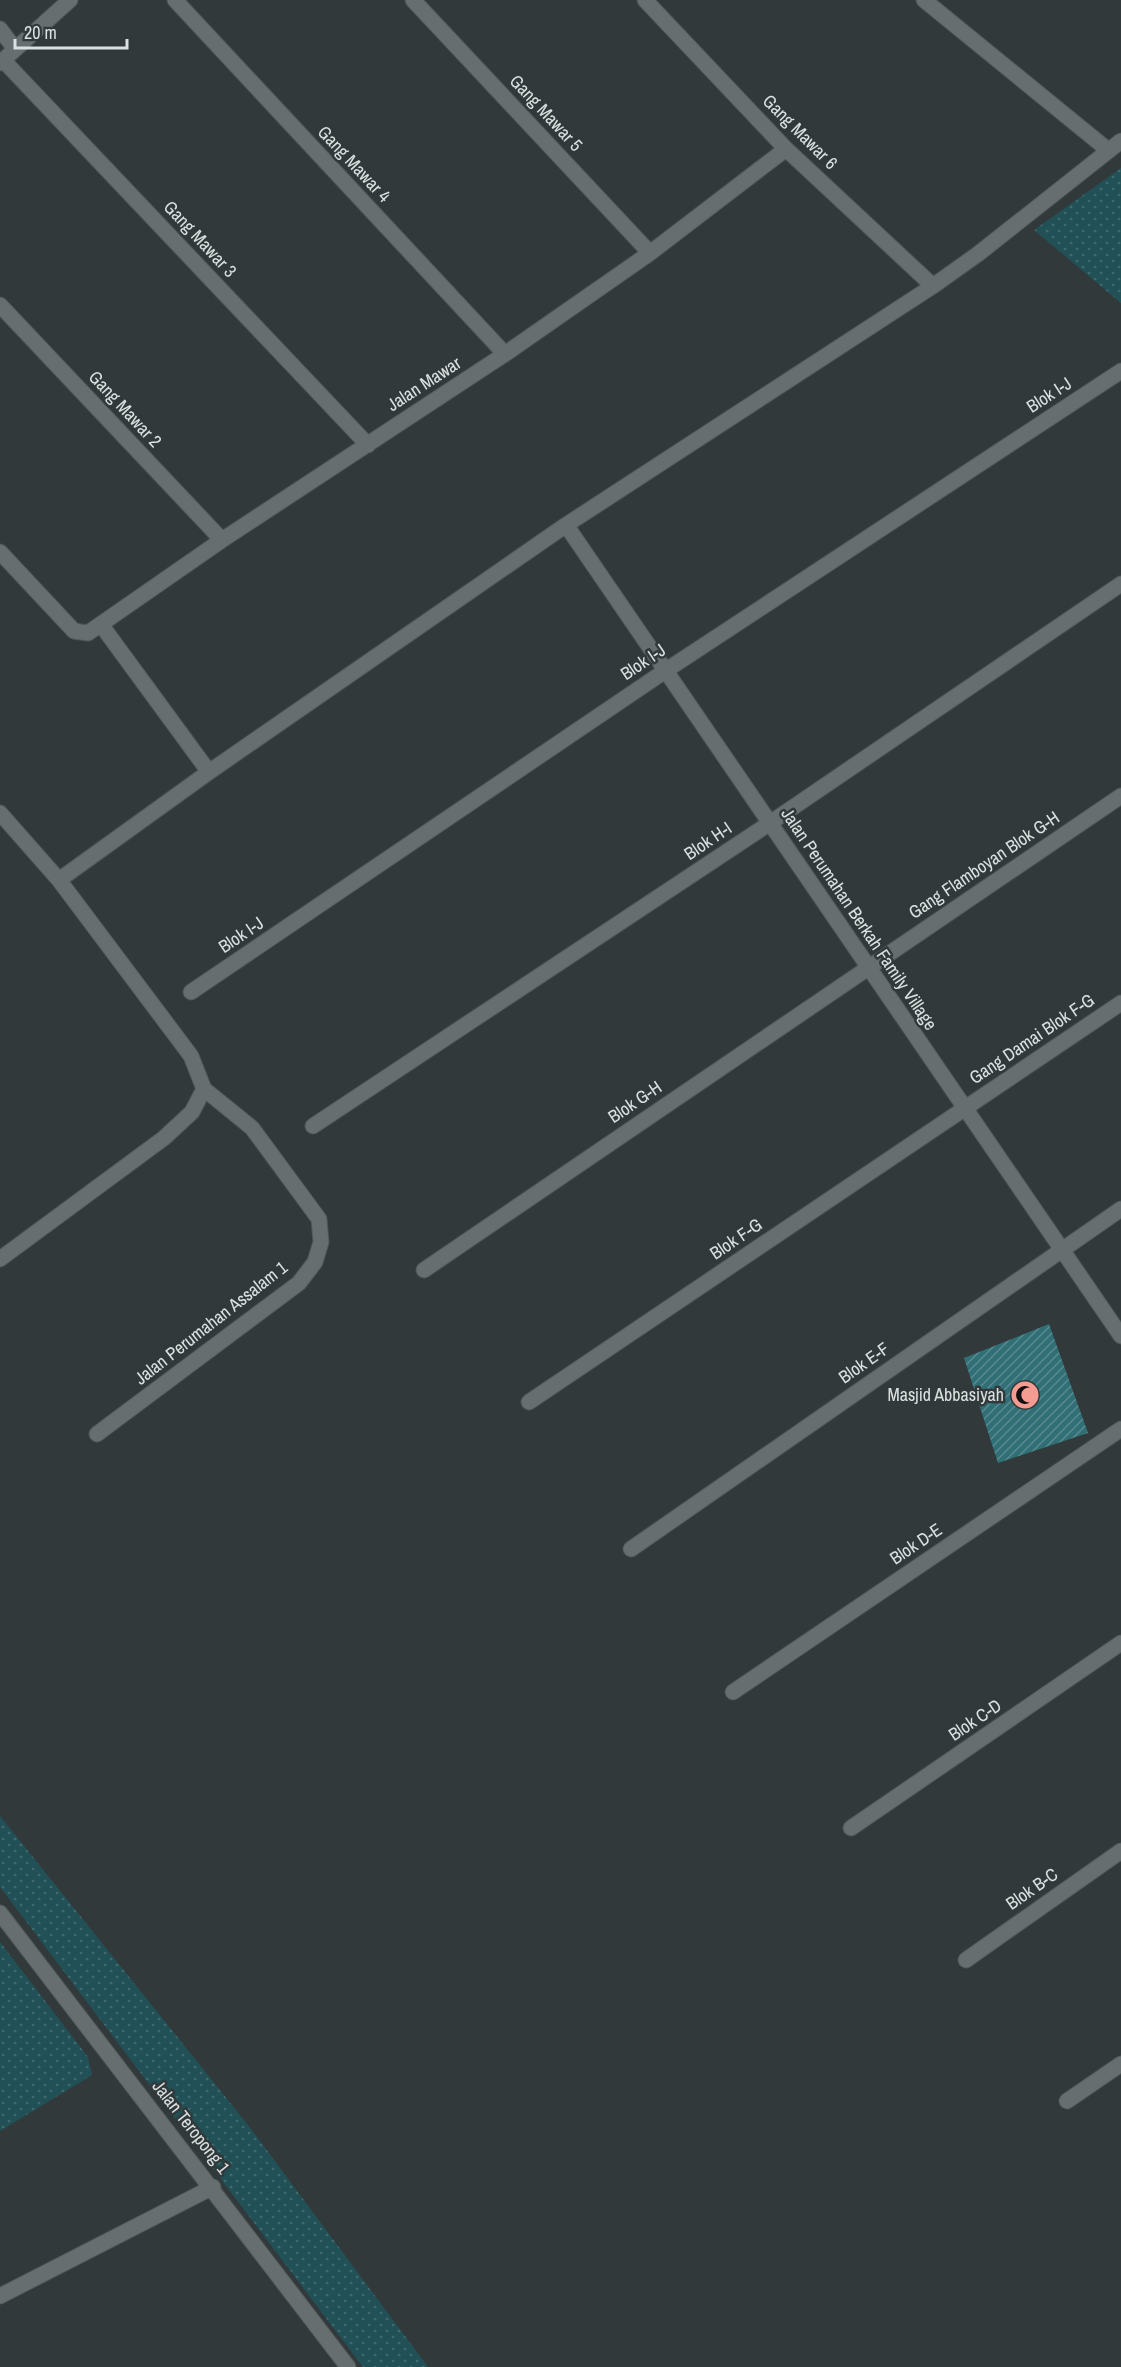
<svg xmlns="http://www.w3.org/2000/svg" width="1121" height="2367" font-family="'Archivo Narrow',sans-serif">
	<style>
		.grass { fill: url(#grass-dots) }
		.building { fill: url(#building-hatch) }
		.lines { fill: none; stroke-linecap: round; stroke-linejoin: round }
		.minor-casing { stroke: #4f5656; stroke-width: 17 }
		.minor { stroke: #666e6f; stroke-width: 15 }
		.labels { text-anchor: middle; stroke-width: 5; stroke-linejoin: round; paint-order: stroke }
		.street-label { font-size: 18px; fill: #dbe0e0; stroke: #31393a }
		.poi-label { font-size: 18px; fill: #dbe0e0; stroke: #31393a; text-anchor: end }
	</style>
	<defs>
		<pattern id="grass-dots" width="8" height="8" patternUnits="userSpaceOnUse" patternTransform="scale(1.5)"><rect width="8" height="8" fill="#215157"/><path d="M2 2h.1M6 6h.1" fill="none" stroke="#416a6f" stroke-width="1.8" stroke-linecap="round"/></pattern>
		<pattern id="building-hatch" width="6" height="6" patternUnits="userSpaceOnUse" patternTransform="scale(1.5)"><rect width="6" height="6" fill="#316f77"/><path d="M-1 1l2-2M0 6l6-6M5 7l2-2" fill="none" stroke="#588a90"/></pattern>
	</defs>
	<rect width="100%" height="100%" fill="#31393a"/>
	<path class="grass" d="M1121 168V303L1034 230Z
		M0 1816 248 2125 428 2367H363L0 1887Z
		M0 1942 88 2057 92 2075 0 2131Z"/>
	<path class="building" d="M1049 1324 1088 1433 998 1463 964 1358Z"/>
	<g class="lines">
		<g class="minor-casing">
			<path id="minor" d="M175 0 505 354
				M413 0 650 253
				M645 0 786 149 933 286
				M924 0 1108 150
				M0 29 15 49
				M3 60 368 445
				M0 63 70 0
				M0 305 222 540
				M566 525 1121 1336
				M0 552 74 631 88 633 222 540 505 354 650 253 786 149
				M102 626 209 772
				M0 813 59 880 191 1056 204 1089 192 1112 164 1138 0 1259
				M59 880 209 772 566 525 933 286 978 254 1121 141
				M191 992 665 671 1121 371
				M313 1126 770 823 1121 584
				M424 1270 1121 796
				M529 1402 1121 1003
				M97 1434 299 1283 315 1262 321 1242 319 1219 252 1128 204 1089
				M631 1549 1121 1209
				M733 1692 1121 1429
				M851 1828 1121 1643
				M0 1913 348 2367
				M966 1960 1121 1851
				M1067 2101 1121 2064
				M0 2296 213 2187"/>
		</g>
		<use href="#minor" class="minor"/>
	</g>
	<defs>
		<g id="mosque-disc" transform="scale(1.5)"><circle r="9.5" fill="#f59c92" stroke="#31393a"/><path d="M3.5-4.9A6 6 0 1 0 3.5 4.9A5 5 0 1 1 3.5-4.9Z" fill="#111"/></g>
	</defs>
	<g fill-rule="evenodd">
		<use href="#mosque-disc" x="1025" y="1395"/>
	</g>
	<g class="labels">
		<g class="street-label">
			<text transform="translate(546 113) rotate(47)" y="6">Gang Mawar 5</text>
			<text transform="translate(800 132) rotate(45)" y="6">Gang Mawar 6</text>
			<text transform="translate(354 164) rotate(47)" y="6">Gang Mawar 4</text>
			<text transform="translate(200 239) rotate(47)" y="6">Gang Mawar 3</text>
			<text transform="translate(424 384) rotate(-33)" y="6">Jalan Mawar</text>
			<text transform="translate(1049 395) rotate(-33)" y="6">Blok I-J</text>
			<text transform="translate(125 409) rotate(47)" y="6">Gang Mawar 2</text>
			<text transform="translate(643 662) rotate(-34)" y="6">Blok I-J</text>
			<text transform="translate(708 841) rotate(-34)" y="6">Blok H-I</text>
			<text transform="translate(984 865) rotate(-34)" y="6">Gang Flamboyan Blok G-H</text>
			<text transform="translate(859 919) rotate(56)" y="6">Jalan Perumahan Berkah Family Village</text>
			<text transform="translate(241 935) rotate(-34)" y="6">Blok I-J</text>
			<text transform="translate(1032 1039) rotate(-34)" y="6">Gang Damai Blok F-G</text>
			<text transform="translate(635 1102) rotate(-34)" y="6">Blok G-H</text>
			<text transform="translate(736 1239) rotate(-34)" y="6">Blok F-G</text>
			<text transform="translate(211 1323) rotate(-38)" y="6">Jalan Perumahan Assalam 1</text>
			<text transform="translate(864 1363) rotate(-35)" y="6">Blok E-F</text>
			<text transform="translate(916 1544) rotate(-34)" y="6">Blok D-E</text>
			<text transform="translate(975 1720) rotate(-34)" y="6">Blok C-D</text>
			<text transform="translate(1032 1889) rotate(-35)" y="6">Blok B-C</text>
			<text transform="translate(191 2127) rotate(52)" y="6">Jalan Teropong 1</text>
		</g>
		<g class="poi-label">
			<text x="1004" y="1401">Masjid Abbasiyah</text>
		</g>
	</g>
	<path d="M15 39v9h112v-9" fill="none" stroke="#dbe0e0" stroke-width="3"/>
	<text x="24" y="39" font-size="18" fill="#dbe0e0" stroke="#31393a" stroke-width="4.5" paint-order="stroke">20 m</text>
</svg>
